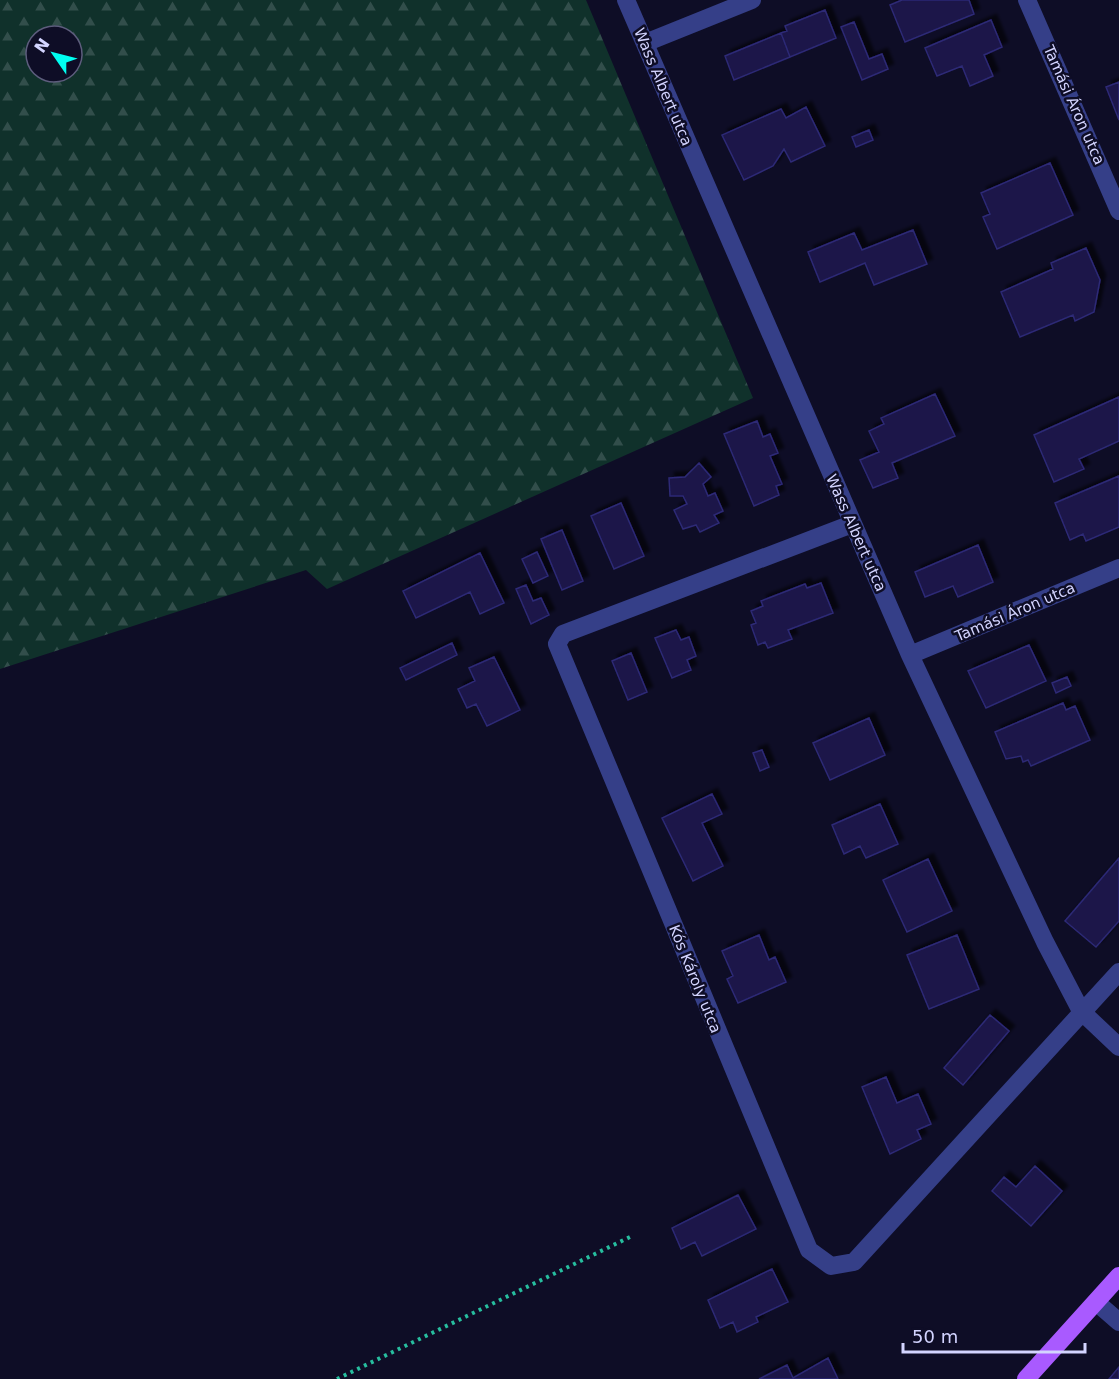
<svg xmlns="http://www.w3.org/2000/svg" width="1119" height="1379" font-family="'DejaVu Sans',sans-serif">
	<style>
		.forest { fill: url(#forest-firs); fill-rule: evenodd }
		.building { fill: #1b1848; stroke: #2d2976; stroke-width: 1.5; filter: url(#shadow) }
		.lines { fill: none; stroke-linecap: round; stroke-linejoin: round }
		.path { stroke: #27be9f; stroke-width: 4; stroke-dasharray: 3 4.5; stroke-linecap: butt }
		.minor { stroke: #353f88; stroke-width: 18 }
		.major { stroke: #a95aff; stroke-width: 18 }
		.labels { text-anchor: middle; stroke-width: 5; stroke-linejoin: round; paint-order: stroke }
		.street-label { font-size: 15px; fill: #d3d4ff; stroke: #0e0d26 }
	</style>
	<defs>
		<pattern id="forest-firs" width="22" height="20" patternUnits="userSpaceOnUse" patternTransform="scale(1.5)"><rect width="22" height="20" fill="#10312b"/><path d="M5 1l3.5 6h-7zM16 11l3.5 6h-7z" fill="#324e4b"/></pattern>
		<filter id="shadow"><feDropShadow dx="5.5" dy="-5.5" stdDeviation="1.5" flood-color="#0009"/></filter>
	</defs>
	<rect width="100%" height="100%" fill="#0e0d26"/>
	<path class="forest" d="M0 0H586L753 398 327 589 306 570 0 669ZM36 36H72V72H36Z"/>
	<path class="building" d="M902 0H969L974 14 905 42 890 5Z
		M825 10 836 38 790 57 781 33 787 31 785 26Z
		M991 20 1002 47 984 55 993 76 970 86 962 66 937 76 925 48Z
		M854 22 869 59 882 54 888 69 862 80 841 27Z
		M781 33 790 57 734 80 725 56Z
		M1119 82V120L1106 87Z
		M806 107 825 146 791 162 784 149 773 166 744 180 722 135 781 109 786 118Z
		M869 130 873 140 856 147 852 137Z
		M1050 163 1073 215 997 249 983 217 990 214 981 193Z
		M913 230 927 264 874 285 865 263 820 282 808 252 854 233 862 250Z
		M1086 248 1100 280 1094 312 1075 321 1073 315 1020 337 1001 292 1053 269 1051 263Z
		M935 394 955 436 892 463 898 478 873 488 860 460 879 452 869 431 884 424 881 418Z
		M1119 397V441L1079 459 1084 469 1054 482 1034 435Z
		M757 421 763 437 770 434 778 453 770 456 782 484 776 486 779 495 754 506 724 434Z
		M699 463 711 477 703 484 708 496 715 493 723 511 714 515 719 523 700 532 696 525 683 529 674 510 687 504 683 496H670L669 478 685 477Z
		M1119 476V527L1086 541 1083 534 1070 540 1055 503Z
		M621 503 644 556 614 569 591 516Z
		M562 530 583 581 562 590 541 539Z
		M978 545 993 582 958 597 953 586 925 597 915 572Z
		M537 552 548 576 533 583 522 559Z
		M480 553 504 603 480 614 470 592 416 618 403 591Z
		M821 583 833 613 788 630 792 639 768 648 765 642 758 645 751 625 756 623 751 611 763 606 761 601 805 584 807 588Z
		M526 585 533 601 541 598 549 615 531 624 516 589Z
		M676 630 681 640 689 637 696 656 687 660 691 670 672 678 655 638Z
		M452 643 457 655 406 680 400 668Z
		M1029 645 1046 681 986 708 968 671Z
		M631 653 647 692 628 700 612 661Z
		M494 657 520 710 487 726 476 704 467 708 458 689 475 681 469 668Z
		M1067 677 1071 686 1056 693 1052 683Z
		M1063 703 1066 710 1075 706 1090 740 1031 766 1028 760 1023 762 1021 756 1006 759 995 732Z
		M869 718 885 755 830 780 813 743Z
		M762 750 769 767 760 771 753 753Z
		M712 794 722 814 702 823 723 866 693 881 662 818Z
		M880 804 898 844 866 858 860 846 844 854 832 825Z
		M1119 858V921L1096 947 1065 921Z
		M928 859 952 911 907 932 883 880Z
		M759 935 769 960 775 957 786 982 738 1003 727 979 733 976 722 951Z
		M957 935 979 989 929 1009 907 955Z
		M990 1015 1009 1031 963 1085 944 1068Z
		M886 1077 897 1103 918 1094 931 1124 917 1130 921 1139 890 1154 862 1087Z
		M1035 1166 1062 1191 1031 1226 992 1191 1004 1177 1016 1187Z
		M738 1195 756 1229 702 1256 695 1242 681 1249 672 1228Z
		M772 1269 788 1302 756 1317 758 1322 737 1332 733 1322 720 1328 708 1300Z
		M828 1358 838 1379H759L787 1365 793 1378Z
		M1119 1367V1379H1109Z"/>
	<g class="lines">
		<path class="path" d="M337 1379 632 1236"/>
		<path class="minor" d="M626 0 910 655 1045 942 1081 1011 1119 1047
			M1027 0 1119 211
			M645 43 752 0
			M852 524 563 634 557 644 809 1250 831 1266 854 1262 1119 972
			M910 655 1119 568
			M1096 1302 1119 1322"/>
		<path class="major" d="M1026 1379 1119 1276"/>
	</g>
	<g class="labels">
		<g class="street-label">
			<text transform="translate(663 87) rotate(67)" y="5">Wass Albert utca</text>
			<text transform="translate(1074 105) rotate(66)" y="5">Tamási Áron utca</text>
			<text transform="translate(856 533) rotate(66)" y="5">Wass Albert utca</text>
			<text transform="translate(1015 612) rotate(-23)" y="5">Tamási Áron utca</text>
			<text transform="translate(695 979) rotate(68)" y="5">Kós Károly utca</text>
		</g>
	</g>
	<g transform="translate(54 54) rotate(305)"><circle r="28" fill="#0e0d26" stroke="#5d5d7d" stroke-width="1.5"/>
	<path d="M0-4.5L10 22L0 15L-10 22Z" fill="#00fef1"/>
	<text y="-9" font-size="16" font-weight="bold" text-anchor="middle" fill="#d3d4ff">N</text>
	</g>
	<path d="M903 1343v9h182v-9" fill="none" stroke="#d3d4ff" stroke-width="3"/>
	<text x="912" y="1343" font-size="18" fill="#d3d4ff" stroke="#0e0d26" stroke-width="4.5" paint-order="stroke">50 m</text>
</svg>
